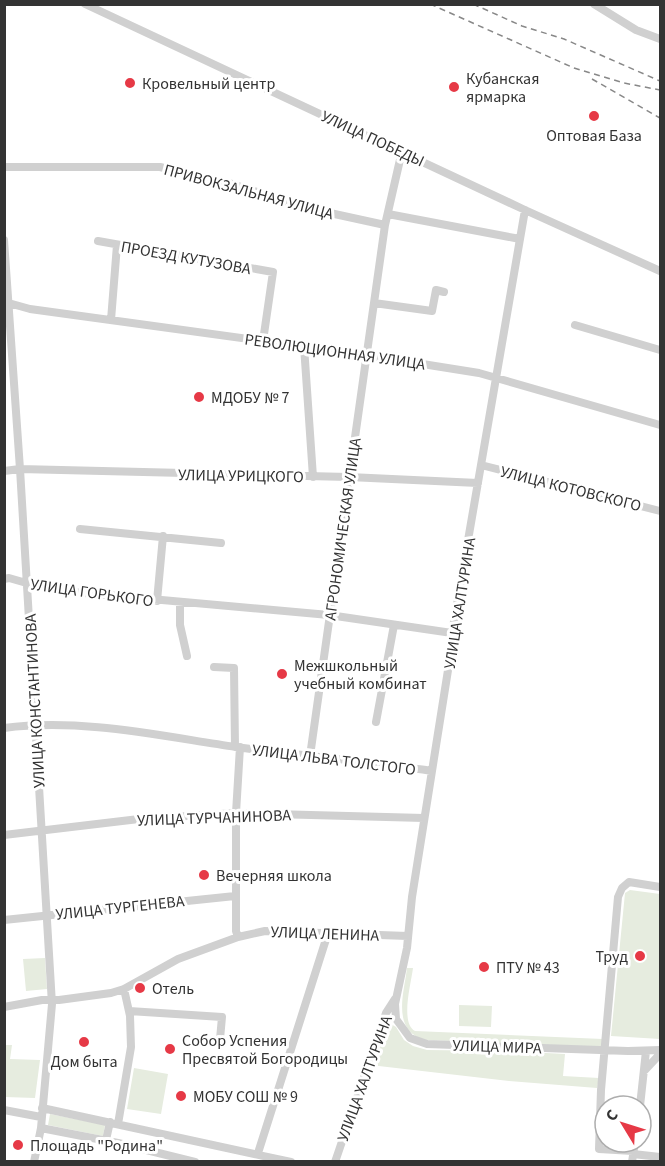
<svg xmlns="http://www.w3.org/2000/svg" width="665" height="1166" font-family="'Source Sans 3',sans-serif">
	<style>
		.green { fill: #e6ecdf }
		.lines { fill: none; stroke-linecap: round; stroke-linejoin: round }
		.minor { stroke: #d0d0d0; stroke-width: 8 }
		.rail { stroke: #888; stroke-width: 1.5; stroke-dasharray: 6 4.5; stroke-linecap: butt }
		.poi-dot { fill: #e63946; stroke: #fff; stroke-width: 2 }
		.labels { text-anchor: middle; stroke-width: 6; stroke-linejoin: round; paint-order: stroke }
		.poi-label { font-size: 16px; fill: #333; stroke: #fff; text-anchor: start }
		.street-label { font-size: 16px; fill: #333; stroke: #fff }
	</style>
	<rect width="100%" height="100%" fill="#fff"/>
	<path class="green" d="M630 890 660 894V1039L611 1036 625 893Z
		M45 958 47 989 26 991 23 959Z
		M407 968H413C411 984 400 1023 415 1031L603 1039V1047L425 1040C391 1030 404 994 407 968Z
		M459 1005 492 1006 491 1027 459 1026Z
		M387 1024H391L396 1027 404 1040 413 1046 427 1050 506 1051 565 1054 563 1076 599 1078 597 1088 509 1081 370 1065 383 1028Z
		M4 1045H12L10 1059 40 1060 35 1098 5 1097Z
		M134 1068 168 1074 161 1114 127 1109Z
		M50 1114 105 1125 103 1136 48 1125Z"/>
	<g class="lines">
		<path class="minor" d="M85 4 525 210 660 271
			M594 4 636 30 660 39
			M4 167H160L232 184 307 208 385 225
			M525 210 452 633V645L412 897 407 948 395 1004 396 1019 410 1038 427 1044 628 1051 660 1050
			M388 214 520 239
			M4 240 20 469 52 1004 41 1128 34 1162
			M98 241 273 272 263 341
			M5 302 30 309 366 355 479 373 660 425
			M374 303 432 311 436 290 444 292
			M111 320 117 245
			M575 325 660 350
			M304 346 313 477
			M481 465 660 511
			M4 471 20 469 349 477 478 483
			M80 529 221 543
			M4 579 9 578 51 590 329 615 452 633
			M157 601 163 536
			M180 602V625L187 656
			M214 667 234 668 235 747
			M376 722 394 625
			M4 728C82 718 160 736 236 747 301 756 367 761 432 771
			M310 756 385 225 402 151
			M4 835 139 819 236 813 424 818
			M4 920 235 896
			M238 937 236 931V813L240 747
			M4 1007 42 1000H59L111 993 124 989 178 959 238 937 265 931 408 936
			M129 1011 222 1017 220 1039
			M645 1070 660 1054
			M640 1106 646 1051
			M42 1108 291 1162
			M4 1110 41 1117
			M118 1124 131 1047 130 1016 124 989
			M41 1128 118 1143 195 1162
			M106 1140 110 1122
			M633 1151 599 1149 601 1090 618 897 622 888 629 882 660 887
			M258 1153 328 933
			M633 1154 660 1157
			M335 1162 386 1013 395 999
			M632 1162 635 1142"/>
		<path class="rail" d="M430 4 574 68 624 83 660 90
			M473 4 522 26 564 39 660 81
			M592 79 660 118"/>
	</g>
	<g class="poi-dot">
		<circle cx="130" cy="83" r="6"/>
		<circle cx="454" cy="87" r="6"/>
		<circle cx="594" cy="116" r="6"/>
		<circle cx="199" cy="397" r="6"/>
		<circle cx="282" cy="674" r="6"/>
		<circle cx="204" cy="875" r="6"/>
		<circle cx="640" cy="956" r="6"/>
		<circle cx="484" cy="967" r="6"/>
		<circle cx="140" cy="988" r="6"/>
		<circle cx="84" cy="1042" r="6"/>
		<circle cx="170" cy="1049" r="6"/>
		<circle cx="181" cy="1096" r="6"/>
		<circle cx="18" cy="1145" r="6"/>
	</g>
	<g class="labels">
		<g class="poi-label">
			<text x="466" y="84">Кубанская<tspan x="466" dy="18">ярмарка</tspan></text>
			<text x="142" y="89">Кровельный центр</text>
			<text x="594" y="141" text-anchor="middle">Оптовая База</text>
			<text x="211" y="403">МДОБУ № 7</text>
			<text x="294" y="671">Межшкольный<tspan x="294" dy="18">учебный комбинат</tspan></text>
			<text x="216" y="881">Вечерняя школа</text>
			<text x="628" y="962" text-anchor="end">Труд</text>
			<text x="496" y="973">ПТУ № 43</text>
			<text x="152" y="994">Отель</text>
			<text x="182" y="1046">Собор Успения<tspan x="182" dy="18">Пресвятой Богородицы</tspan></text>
			<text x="84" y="1067" text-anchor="middle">Дом быта</text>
			<text x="193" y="1102">МОБУ СОШ № 9</text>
			<text x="30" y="1151">Площадь "Родина"</text>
		</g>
		<g class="street-label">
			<text transform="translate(373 138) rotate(25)" y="6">УЛИЦА ПОБЕДЫ</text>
			<text transform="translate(249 191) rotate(15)" y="6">ПРИВОКЗАЛЬНАЯ УЛИЦА</text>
			<text transform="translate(186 257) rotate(10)" y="6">ПРОЕЗД КУТУЗОВА</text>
			<text transform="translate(335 351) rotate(8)" y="6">РЕВОЛЮЦИОННАЯ УЛИЦА</text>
			<text transform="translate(241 475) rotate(1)" y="6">УЛИЦА УРИЦКОГО</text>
			<text transform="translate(571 488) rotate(14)" y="6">УЛИЦА КОТОВСКОГО</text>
			<text transform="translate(342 529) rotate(-82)" y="6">АГРОНОМИЧЕСКАЯ УЛИЦА</text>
			<text transform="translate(92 592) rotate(8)" y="6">УЛИЦА ГОРЬКОГО</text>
			<text transform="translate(459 603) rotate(-81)" y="6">УЛИЦА ХАЛТУРИНА</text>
			<text transform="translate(34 701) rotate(-93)" y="6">УЛИЦА КОНСТАНТИНОВА</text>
			<text transform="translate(334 759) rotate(7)" y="6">УЛИЦА ЛЬВА ТОЛСТОГО</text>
			<text transform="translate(214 817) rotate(-2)" y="6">УЛИЦА ТУРЧАНИНОВА</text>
			<text transform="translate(120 907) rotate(-6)" y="6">УЛИЦА ТУРГЕНЕВА</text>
			<text transform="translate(325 933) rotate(2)" y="6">УЛИЦА ЛЕНИНА</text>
			<text transform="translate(497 1046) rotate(2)" y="6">УЛИЦА МИРА</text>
			<text transform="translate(364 1078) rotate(-70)" y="6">УЛИЦА ХАЛТУРИНА</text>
		</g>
	</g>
	<rect width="665" height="1166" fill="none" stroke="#333333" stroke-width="12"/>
	<g transform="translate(623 1124) rotate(308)"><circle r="28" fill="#ffffff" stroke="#adadad" stroke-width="1.5"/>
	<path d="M0-4.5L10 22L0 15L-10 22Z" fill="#e63946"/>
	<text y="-9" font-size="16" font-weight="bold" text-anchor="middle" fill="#333333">С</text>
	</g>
</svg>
